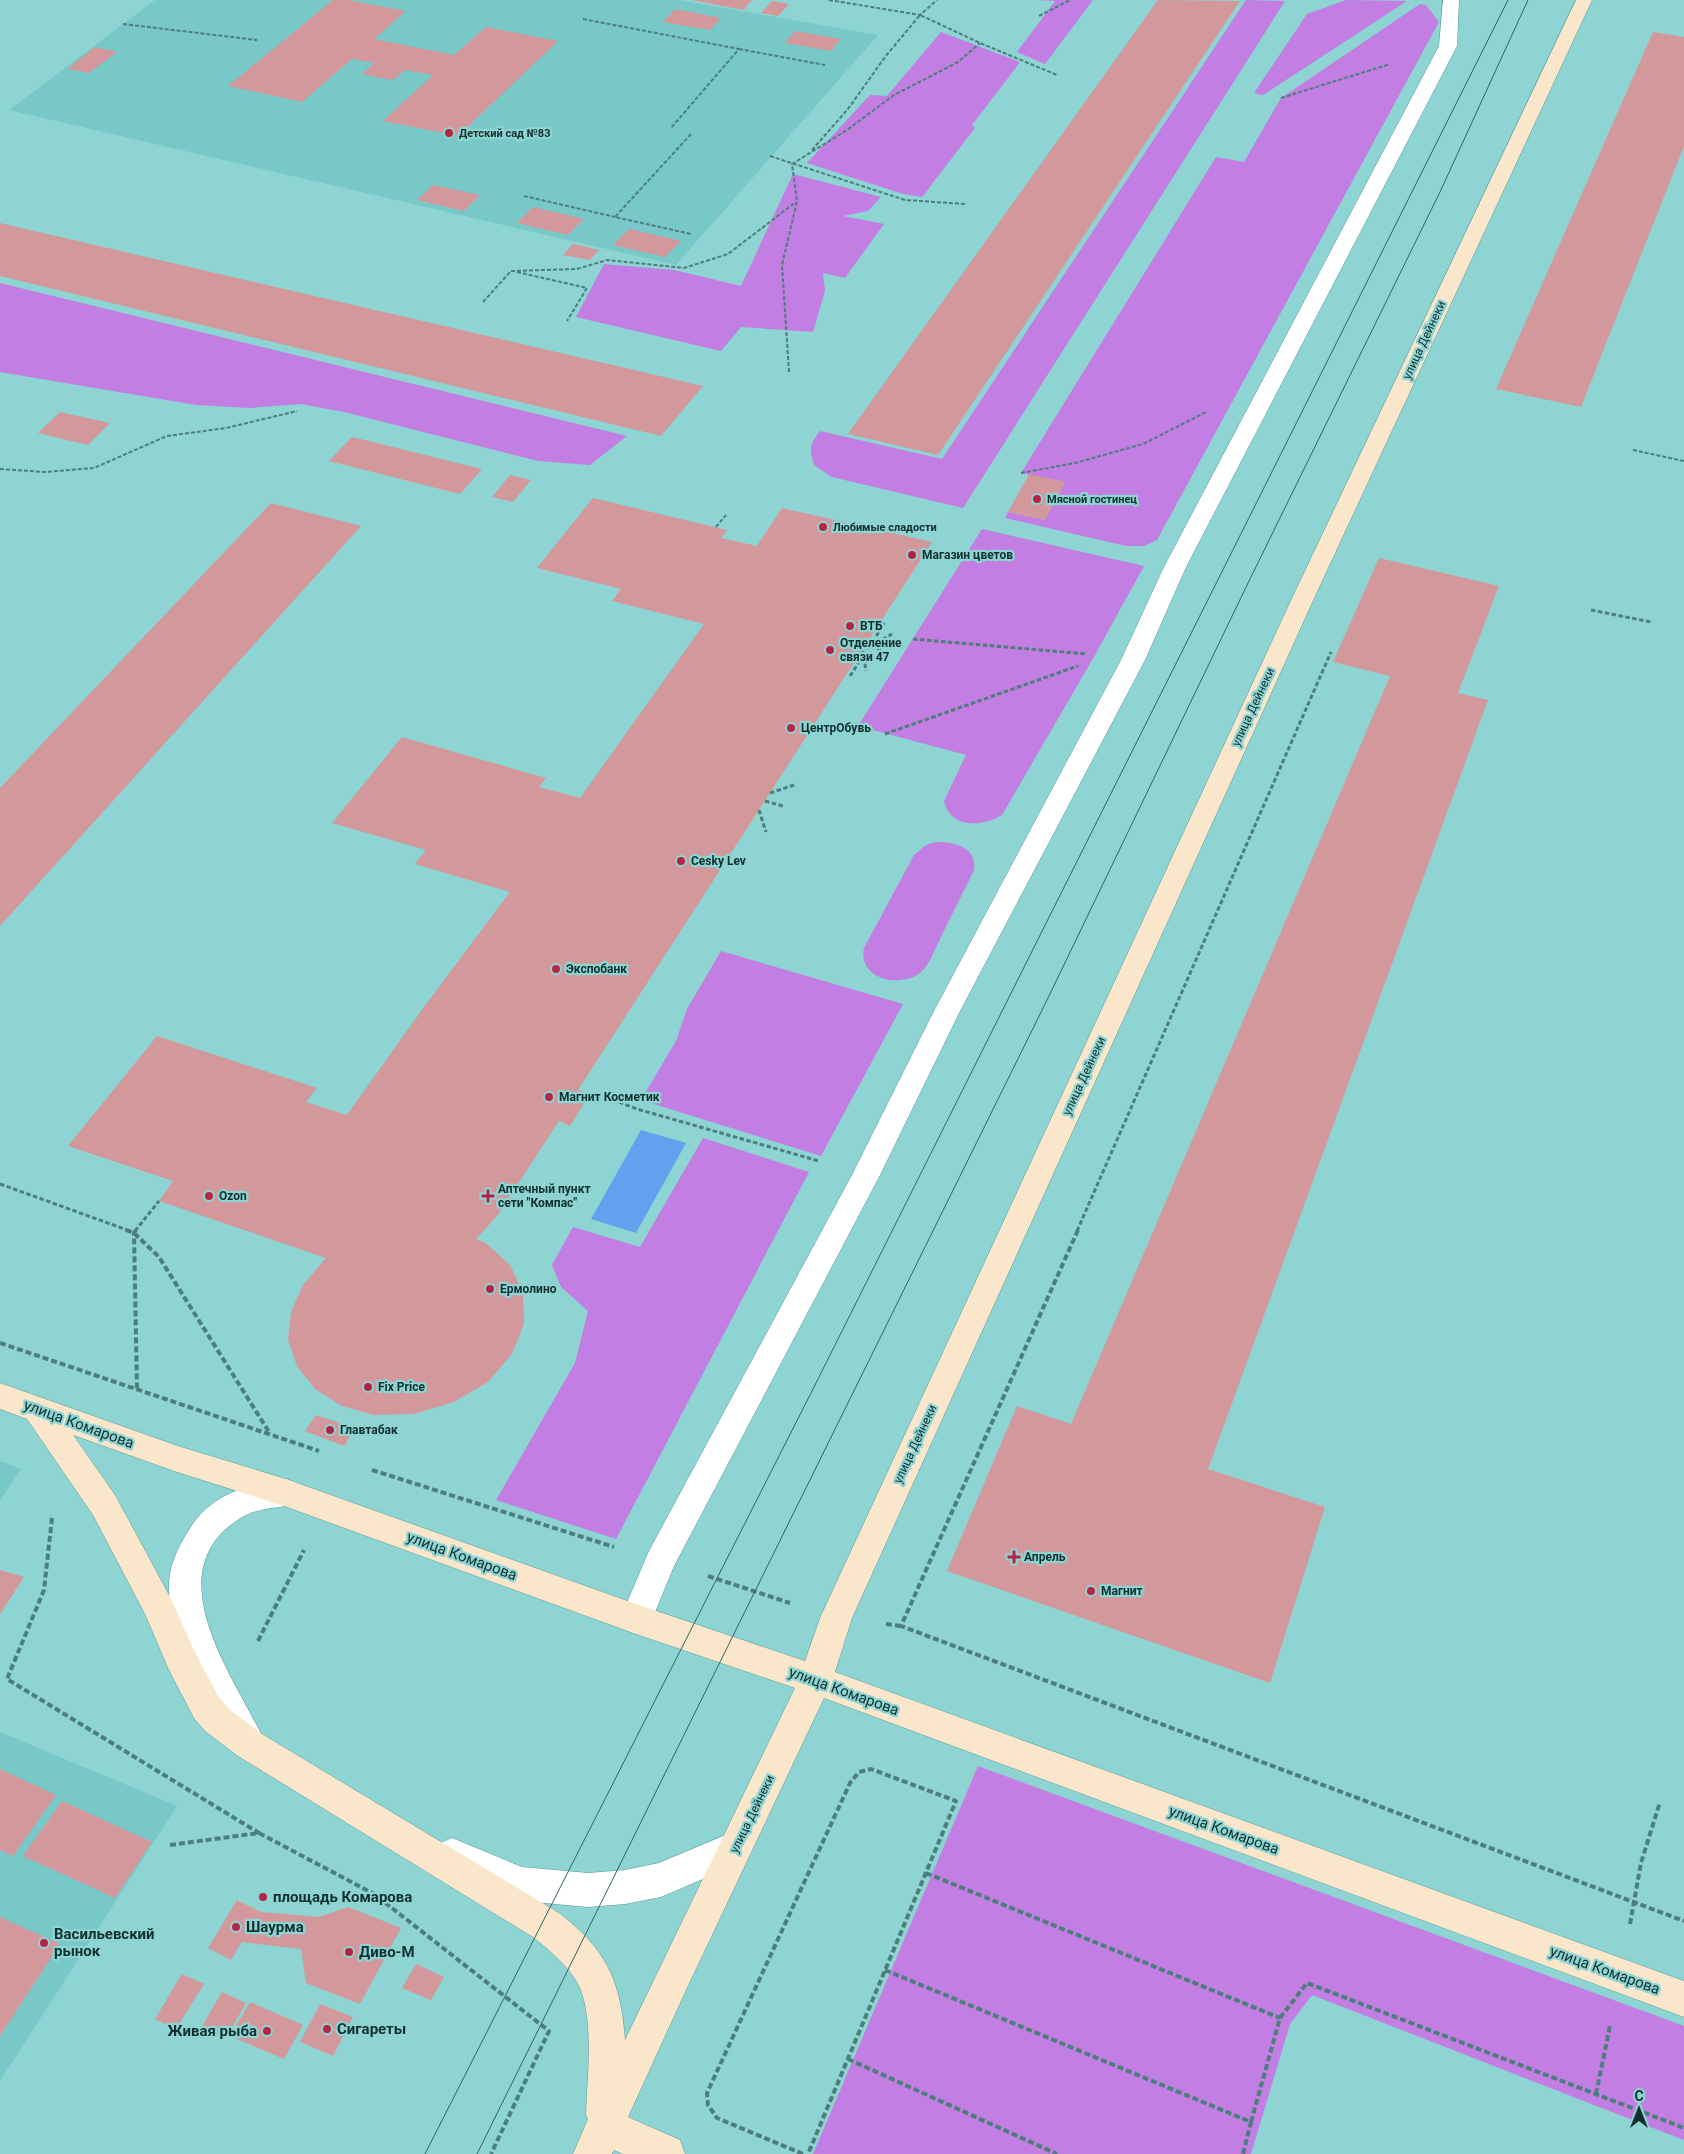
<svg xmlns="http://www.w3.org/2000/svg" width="1684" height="2154" font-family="Roboto,sans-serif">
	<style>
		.built { fill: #77c8c7 }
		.green { fill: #c27ee2 }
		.water { fill: #62a1ee }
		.building { fill: #d2989c }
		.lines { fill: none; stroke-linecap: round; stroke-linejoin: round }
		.lane-casing { stroke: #559b9a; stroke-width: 1 }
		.street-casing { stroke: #559b9a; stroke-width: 1 }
		.secondary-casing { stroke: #559b9a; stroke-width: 1 }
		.path-far2 { stroke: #4c7e7c; stroke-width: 2; stroke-dasharray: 4 2; stroke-linecap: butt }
		.path-far1 { stroke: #4c7e7c; stroke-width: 3; stroke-dasharray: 4.5 2.5; stroke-linecap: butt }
		.path { stroke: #4c7e7c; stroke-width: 4; stroke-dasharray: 6 3; stroke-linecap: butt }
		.lane { fill: #fff; fill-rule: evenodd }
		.street { fill: #fff; fill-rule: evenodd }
		.secondary { fill: #f9e6cb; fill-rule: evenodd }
		.tram { stroke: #376261; stroke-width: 1 }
		.poi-dot { fill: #b52445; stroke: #8dd4d2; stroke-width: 2 }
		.labels { text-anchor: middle; stroke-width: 4.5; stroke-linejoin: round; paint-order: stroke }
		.far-poi-label { font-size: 11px; font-weight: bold; fill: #12302f; stroke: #8dd4d2; text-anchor: start }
		.street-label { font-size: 12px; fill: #12302f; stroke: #8dd4d2 }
		.poi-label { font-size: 12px; font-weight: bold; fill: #12302f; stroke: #8dd4d2; text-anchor: start }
		.near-street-label { font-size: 15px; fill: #12302f; stroke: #8dd4d2 }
		.near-poi-label { font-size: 15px; font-weight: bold; fill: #12302f; stroke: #8dd4d2; text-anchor: start }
	</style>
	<rect width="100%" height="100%" fill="#8dd4d2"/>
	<path class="built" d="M155 0H679L878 35 676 265 9 110Z
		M0 1461 21 1469 0 1501Z
		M0 1732 177 1806 0 2081Z"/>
	<path class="green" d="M1037 0H1093L1045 64 1017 52 1055 1Z
		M1246 0 1285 1 963 508 832 477 814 465C809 448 810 444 820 431L942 459Z
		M1346 0 1407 1 1263 95 1254 93 1307 14Z
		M1420 4 1426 5 1439 22 1157 540 1144 546H1126L1005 518 1008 512 1045 520 1065 482 1021 473 1216 157 1244 162 1281 98Z
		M941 32 1020 62 972 125 975 128 922 197 903 194 807 163 870 95 887 96Z
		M793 174 881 197 868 211 843 216 884 224 845 278 823 273 825 291 813 332 741 327 721 351 576 317 604 264 674 270 741 286Z
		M0 283 627 436 590 465 538 461 344 412 301 404 249 408 196 405 0 372Z
		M982 529 1144 566 1095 655 1002 815C983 827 950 829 944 801L966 755 858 726Z
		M936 842C955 842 977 847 974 870 963 893 951 916 940 939 935 949 931 961 924 969 906 990 857 981 864 948L914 855 926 845Z
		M721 951 903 1004 821 1156 641 1100 676 1041 687 1009Z
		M703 1138 809 1172 616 1539 496 1500 575 1363 588 1311 561 1287 552 1265 573 1227 640 1247Z
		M978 1766 1684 2026V2140L1312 1995 1290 2024 1251 2154H813Z"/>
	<path class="water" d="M641 1130 686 1143 636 1233 591 1219Z"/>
	<path class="building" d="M333 0H348L406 11 374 39 454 55 486 27 558 41 458 136 383 121 433 75 405 70 393 80 376 77 362 74 374 63 352 59 302 102 228 86Z
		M692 0H752L743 10Z
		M1158 0 1240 1 938 455 848 434Z
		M772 1 789 4 778 16 761 13Z
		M675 9 721 18 710 30 663 22Z
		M795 31 841 39 831 51 785 43Z
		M1653 32 1684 37V146L1581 407 1496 389Z
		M95 47 117 52 89 73 67 69Z
		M433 185 480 195 464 211 417 200Z
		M533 207 584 219 568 235 517 223Z
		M0 223 293 291 703 386 661 436 0 276Z
		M629 229 681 241 665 257 613 245Z
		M573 244 599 250 590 260 563 255Z
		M60 412 110 423 88 445 38 433Z
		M352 437 482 469 460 494 329 461Z
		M1029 474 1065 482 1045 520 1008 512Z
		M510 475 531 480 513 502 492 497Z
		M593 498 727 530 721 538 757 546 782 508 932 542 578 1090 590 1094 570 1126 559 1121 497 1216 476 1239 486 1243 510 1265 523 1292 524 1324 512 1354 488 1382 454 1402 414 1414 374 1415 342 1406 315 1389 297 1366 288 1340 291 1312 303 1285 326 1258 159 1201 173 1181 68 1146 157 1036 317 1088 306 1102 347 1115 424 1007 510 892 415 864 426 850 332 823 402 737 546 778 539 787 580 798 704 624 612 601 621 589 537 568Z
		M271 503 361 526 0 926V788Z
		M1379 558 1499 586 1458 693 1488 700 1208 1469 1325 1507 1270 1683 947 1571 1017 1406 1071 1424 1390 676 1333 662Z
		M316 1415 355 1428 344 1446 305 1431Z
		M0 1570 24 1577 0 1614Z
		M0 1769 56 1795 13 1856 0 1850Z
		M62 1801 152 1842 115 1898 23 1856Z
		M237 1900 261 1912 319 1917 348 1907 401 1928 360 2004 306 1983 301 1949 242 1942 231 1960 208 1948Z
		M0 1917 60 1944 0 2036Z
		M416 1964 444 1977 431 2000 402 1988Z
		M182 1974 204 1984 176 2029 155 2019Z
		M222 1992 246 2003 226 2038 201 2028Z
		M250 2002 303 2025 284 2059 230 2036Z
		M320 2004 353 2017 333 2056 300 2042Z"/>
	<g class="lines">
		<g class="lane-casing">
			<path id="lane" d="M1443 0H1459L1457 46 1186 567 1145 660 960 1011 880 1175 674 1566 648 1629 636 1634 624 1629 620 1619 649 1551 852 1175 934 1011 1121 660 1164 567 1439 46Z"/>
		</g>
		<g class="street-casing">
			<path id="street" d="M286 1479 297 1483 302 1493 297 1503C279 1509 259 1507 242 1517 151 1572 237 1680 266 1744L261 1755 249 1760 237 1755C210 1705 167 1642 169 1583 170 1563 179 1546 189 1530 209 1495 248 1483 286 1479Z
				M735 1831 747 1836 753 1848 747 1860 661 1897 625 1904 588 1907 522 1901 440 1867 434 1855 440 1843 452 1838 522 1867 588 1873 625 1870 659 1863Z"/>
		</g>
		<g class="secondary-casing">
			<path id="secondary" d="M1576 0H1592L1316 594 852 1618 835 1672 1684 1981V2017L824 1698 686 1990 628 2117 680 2140 685 2154H623L614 2150 612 2154H573L588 2119 586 2115C587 2079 595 2016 578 1984 568 1965 550 1951 533 1937L238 1756 205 1731 194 1718 169 1670 145 1614 93 1515 27 1419 0 1409V1383L178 1446 286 1479 636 1604 805 1661 820 1618 1294 594ZM73 1435 177 1472 284 1506 636 1634 795 1688 625 2040C621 1981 606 1949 559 1913L262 1734 229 1709 218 1696 194 1650 170 1597 115 1495Z"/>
		</g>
		<path class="path-far2" d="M829 0 920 15 937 0
			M1039 16 1070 0
			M583 19 739 49 671 128
			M123 24 257 40
			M739 49 825 65
			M1281 98 1390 64
			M691 134 615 217 691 234
			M812 150 848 109 885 57 920 15 980 43 1057 75
			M770 156 905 200 965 204
			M524 196 615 217
			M511 271 577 269 607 260 684 268 728 254 796 202
			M517 272 587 288 567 321
			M483 302 511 271
			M789 372 782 265 797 201 792 164 847 130 894 95 958 62 980 43
			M1633 450 1684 461
			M0 469 45 472 94 468 167 436 226 428 297 411
			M1021 473 1075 463 1143 444 1206 412
			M716 527 726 515"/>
		<path class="path-far1" d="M1591 610 1651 622
			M913 639 1087 654
			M866 645 874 640 884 623
			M864 647 868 648 892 634
			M870 647 883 650
			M861 651 863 652 866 671
			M864 655 878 659
			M850 676 861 659 860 654
			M885 734 1078 666
			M770 793 794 785
			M765 801 783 806
			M759 810 766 832
			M619 1102 637 1109 819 1161
			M0 1184 130 1231
			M135 1231 159 1201
			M1077 1231 1331 652"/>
		<path class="path" d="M126 1230 134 1233 159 1257 269 1432
			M136 1230 134 1233 137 1389
			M1078 1230 901 1626 1684 1921
			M0 1343 319 1451
			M372 1470 614 1547
			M52 1518 44 1590 7 1679 259 1833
			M708 1576 790 1603
			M886 1624 901 1626
			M258 1641 304 1550
			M170 1845 259 1833 374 1894 549 2031 491 2154
			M926 1873 1280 2018
			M1630 1924 1641 1863 1660 1802
			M885 1970 1251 2122 1243 2154
			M848 2059 1057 2154
			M1596 2094 1610 2026
			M1251 2122 1280 2018 1307 1983 1684 2128
			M803 2154 717 2118 708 2105 707 2093 850 1783 859 1772 871 1769 956 1801 808 2154"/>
		<use href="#lane" class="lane"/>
		<use href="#street" class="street"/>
		<use href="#secondary" class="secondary"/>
		<path class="tram" d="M425 2154 812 1391 1508 0
			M477 2154 1048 998 1249 581 1440 192 1528 0"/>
	</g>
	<g class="poi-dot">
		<circle cx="449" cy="133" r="5"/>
		<circle cx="1037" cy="499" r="5"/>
		<circle cx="823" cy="527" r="5"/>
		<circle cx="912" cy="555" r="5"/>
		<circle cx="850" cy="626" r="5"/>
		<circle cx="830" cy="650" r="5"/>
		<circle cx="791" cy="728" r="5"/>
		<circle cx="681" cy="861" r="5"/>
		<circle cx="556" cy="969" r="5"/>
		<circle cx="549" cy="1097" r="5"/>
		<circle cx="209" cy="1196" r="5"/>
		<path d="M485.5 1188.5h5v5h5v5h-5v5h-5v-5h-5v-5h5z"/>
		<circle cx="490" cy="1289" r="5"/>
		<circle cx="368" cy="1387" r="5"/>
		<circle cx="330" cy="1430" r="5"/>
		<path d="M1011.5 1549.5h5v5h5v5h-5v5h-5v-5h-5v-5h5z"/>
		<circle cx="1091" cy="1591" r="5"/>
		<circle cx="263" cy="1897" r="5"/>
		<circle cx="236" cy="1927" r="5"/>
		<circle cx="44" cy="1943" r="5"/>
		<circle cx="349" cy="1952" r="5"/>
		<circle cx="327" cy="2029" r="5"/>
		<circle cx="267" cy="2031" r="5"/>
	</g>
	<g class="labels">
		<g class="far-poi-label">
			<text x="459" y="137">Детский сад №83</text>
			<text x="1047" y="503">Мясной гостинец</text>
			<text x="833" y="531">Любимые сладости</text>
		</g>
		<g class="street-label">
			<text transform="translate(1424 340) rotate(-65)" y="4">улица Дейнеки</text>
			<text transform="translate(1253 707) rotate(-65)" y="4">улица Дейнеки</text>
			<text transform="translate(1084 1076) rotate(-65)" y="4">улица Дейнеки</text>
			<text transform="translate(915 1444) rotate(-65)" y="4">улица Дейнеки</text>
			<text transform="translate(752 1814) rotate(-64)" y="4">улица Дейнеки</text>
		</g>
		<g class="poi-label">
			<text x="922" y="559">Магазин цветов</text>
			<text x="860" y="630">ВТБ</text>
			<text x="840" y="647">Отделение<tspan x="840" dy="14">связи 47</tspan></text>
			<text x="801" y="732">ЦентрОбувь</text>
			<text x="691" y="865">Cesky Lev</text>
			<text x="566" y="973">Экспобанк</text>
			<text x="559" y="1101">Магнит Косметик</text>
			<text x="498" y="1193">Аптечный пункт<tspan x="498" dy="14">сети "Компас"</tspan></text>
			<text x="219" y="1200">Ozon</text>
			<text x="500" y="1293">Ермолино</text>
			<text x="378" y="1391">Fix Price</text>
			<text x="340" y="1434">Главтабак</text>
			<text x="1024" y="1561">Апрель</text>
			<text x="1101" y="1595">Магнит</text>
		</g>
		<g class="near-street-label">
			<text transform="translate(79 1424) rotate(20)" y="5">улица Комарова</text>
			<text transform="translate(462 1556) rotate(20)" y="5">улица Комарова</text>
			<text transform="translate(844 1691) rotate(20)" y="5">улица Комарова</text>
			<text transform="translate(1224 1830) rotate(20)" y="5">улица Комарова</text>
			<text transform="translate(1605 1970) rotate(20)" y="5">улица Комарова</text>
		</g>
		<g class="near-poi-label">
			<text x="273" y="1902">площадь Комарова</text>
			<text x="246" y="1932">Шаурма</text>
			<text x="54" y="1939">Васильевский<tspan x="54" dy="17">рынок</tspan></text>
			<text x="359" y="1957">Диво-М</text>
			<text x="337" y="2034">Сигареты</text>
			<text x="257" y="2036" text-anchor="end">Живая рыба</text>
		</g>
	</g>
	<g transform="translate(1639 2109)" stroke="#8dd4d2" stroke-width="4" paint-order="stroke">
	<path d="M0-4L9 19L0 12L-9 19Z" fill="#12302f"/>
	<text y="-8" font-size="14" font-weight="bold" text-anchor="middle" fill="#12302f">С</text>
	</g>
</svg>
